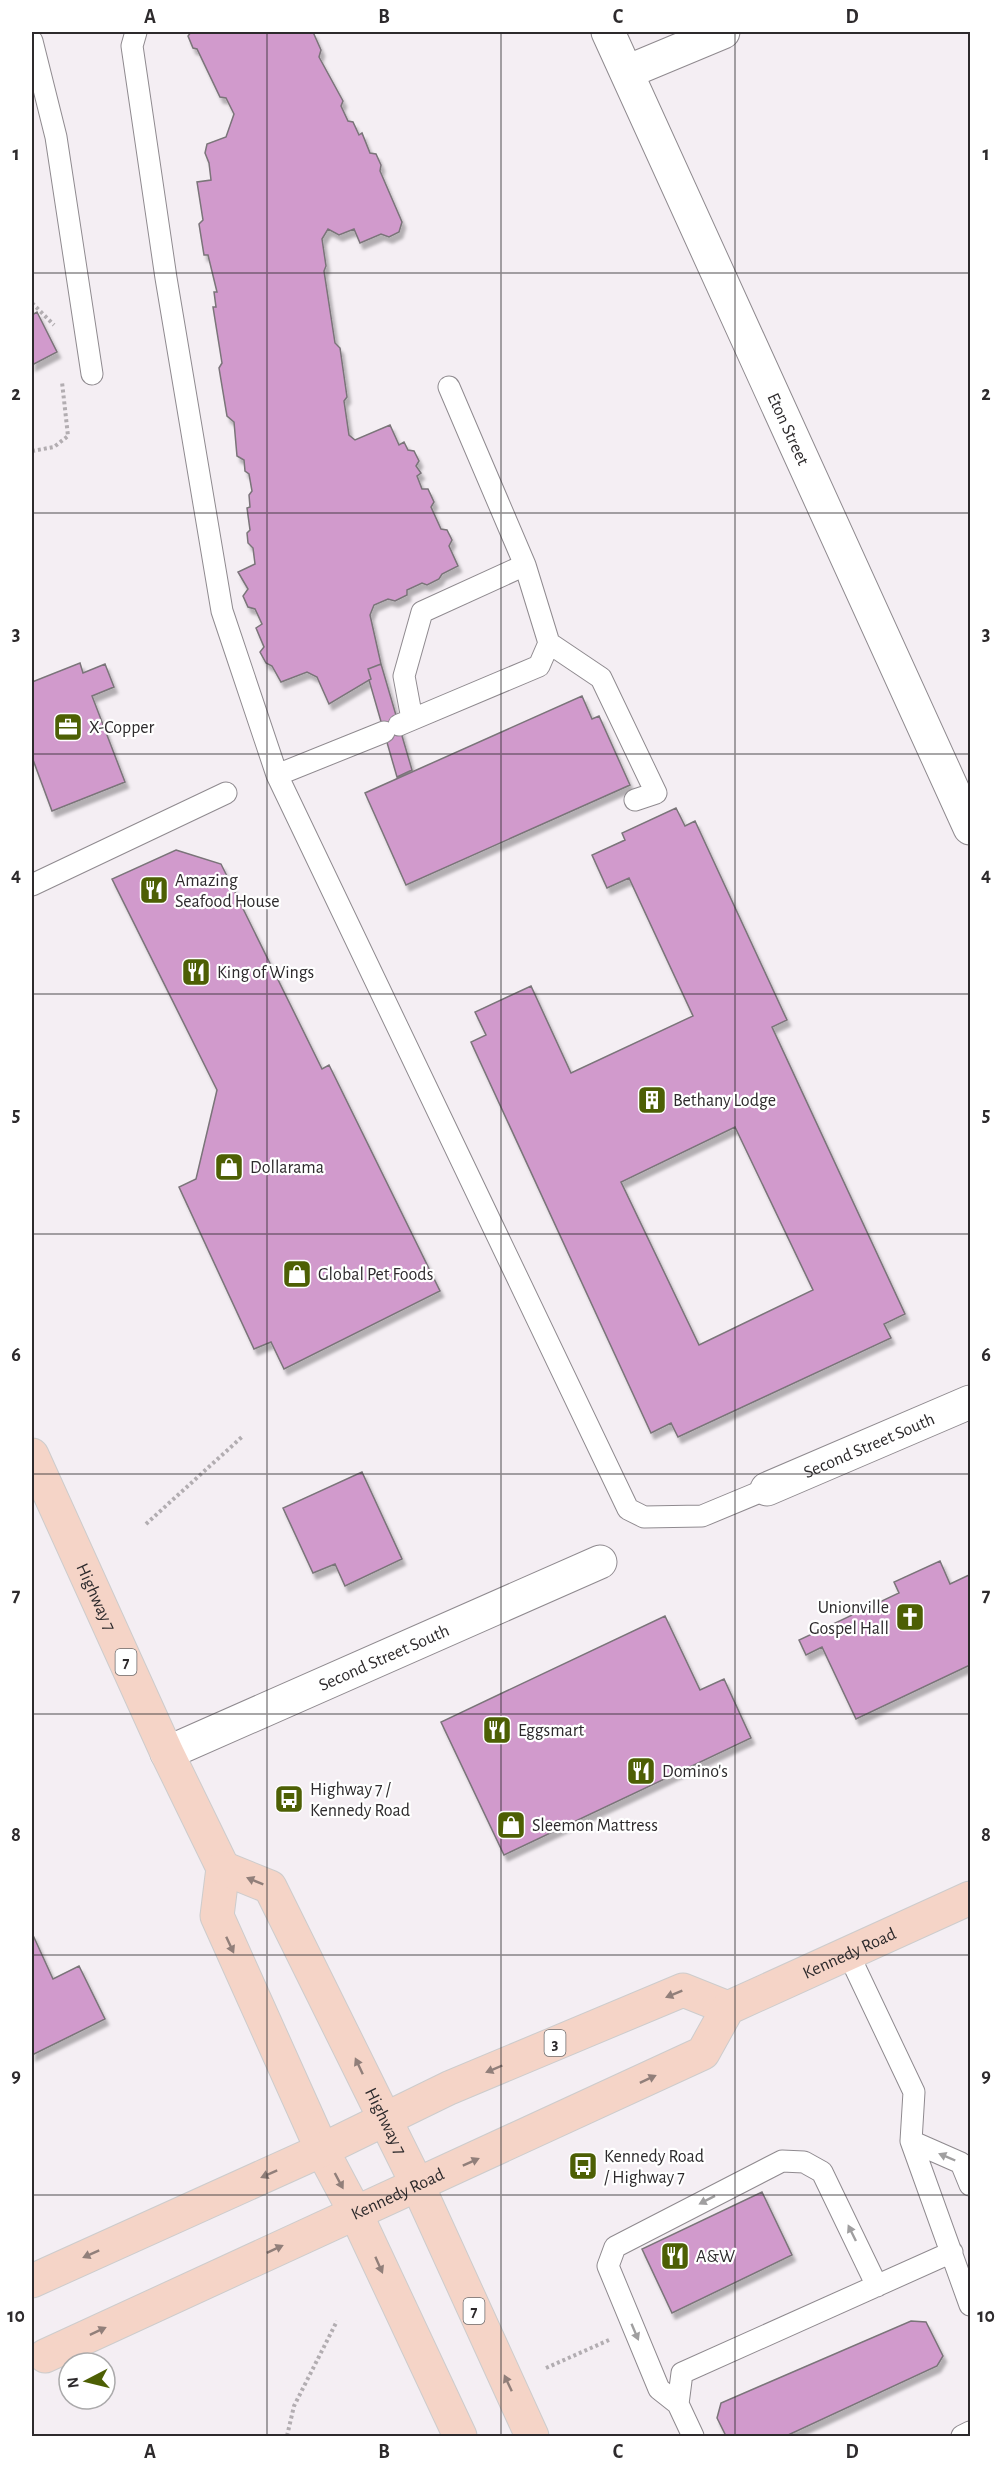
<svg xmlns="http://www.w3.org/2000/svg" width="1002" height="2468" font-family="'Alegreya Sans',sans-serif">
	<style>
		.building { fill: #d19acc; stroke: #7a7479; stroke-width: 1.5; fill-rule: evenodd; filter: url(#shadow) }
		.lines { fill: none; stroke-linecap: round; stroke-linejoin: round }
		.lane-casing { stroke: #8f8a8f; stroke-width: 23 }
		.street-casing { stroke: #8f8a8f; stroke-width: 35 }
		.primary-casing { stroke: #cdcccc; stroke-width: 35 }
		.path { stroke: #b2adb1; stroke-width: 4; stroke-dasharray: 3 3; stroke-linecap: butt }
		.lane { stroke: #fff; stroke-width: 21 }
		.street { stroke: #fff; stroke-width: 33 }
		.primary { stroke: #f5d4c7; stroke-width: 33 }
		.oneway { fill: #917f7a }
		.oneway2 { fill: #a09fa0 }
		.grid { fill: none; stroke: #2d2a2c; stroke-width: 1.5; stroke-opacity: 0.55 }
		.labels { text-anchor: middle; stroke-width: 4.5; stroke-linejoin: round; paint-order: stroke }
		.shield { fill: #fff; stroke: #6c6a6b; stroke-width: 1.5 }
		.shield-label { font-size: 16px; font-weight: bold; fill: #2d2a2c }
		.street-label { font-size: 18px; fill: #2d2a2c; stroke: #fff }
		.poi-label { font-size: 18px; fill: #2d2a2c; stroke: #fff; text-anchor: start }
		.neatline { fill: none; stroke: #2d2a2c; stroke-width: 2 }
		.grid-label { font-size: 20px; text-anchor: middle; font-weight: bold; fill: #2d2a2c }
	</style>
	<defs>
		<filter id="shadow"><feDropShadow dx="3.5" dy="6" stdDeviation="1.5" flood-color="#0004"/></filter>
	</defs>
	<rect width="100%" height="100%" fill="#f4eef3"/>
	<path class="building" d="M191 32H313L321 50 319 57 343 101 341 106 348 121 353 122 359 135 362 133 370 153 376 154 381 165 380 171 402 222 399 232 389 237 381 234 360 243 354 229 339 235 328 229 322 239 326 266 324 271 335 343 340 348 347 397 344 401 349 435 355 440 390 425 399 445 404 442 408 450 414 451 419 461 416 466 421 473 417 476 422 489H428L434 502 431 507 441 529 447 530 452 540 449 546 458 566 442 574 439 579 427 585 422 583 407 590V595L395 601 388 599 374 605 370 615 381 664 368 669 371 679 329 704 317 677 307 672 281 682 272 666 266 663 260 652 264 647 256 628 262 624 255 609 248 607 243 596 248 589 238 572 255 564 253 548 248 543 247 533 250 530 247 508 250 507 249 495 252 491 249 474 245 471 244 460 237 456 234 422 227 416 219 368 222 363 213 307H216L214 292H217L208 255H204L199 224 203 220 197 182 211 180 209 163 205 153 207 144 226 137 234 114 226 98 220 97 197 49 193 48 188 36Z
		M37 312 57 352 32 365V315Z
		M80 663 83 673 105 664 114 687 92 696 125 782 52 811 32 757V682Z
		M381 664 412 770 397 777 369 680 371 679 368 669Z
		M582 696 592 719 599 716 630 785 406 885 365 793Z
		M676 808 685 826 695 821 787 1020 772 1027 905 1314 884 1324 891 1338 678 1437 671 1423 651 1433 471 1042 486 1035 475 1012 531 986 571 1073 693 1016 629 878 607 888 592 855 625 840 622 833ZM735 1127 813 1290 699 1345 621 1182Z
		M176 850 221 864 322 1069 329 1065 440 1291 284 1369 271 1342 254 1349 179 1187 196 1179 217 1090 112 879Z
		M362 1472 402 1559 345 1586 335 1564 313 1573 283 1508Z
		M940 1561 950 1584 969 1575 970 1577V1665L856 1719 822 1647 806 1655 799 1640 899 1593 894 1582Z
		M665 1616 700 1690 724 1679 751 1738 504 1855 441 1722Z
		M32 1933 53 1979 79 1966 105 2019 32 2055Z
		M762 2192 792 2255 672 2313 642 2249Z
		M911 2321 926 2322 943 2356 937 2366 786 2436H726L717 2418 721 2403Z"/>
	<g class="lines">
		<g class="lane-casing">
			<path id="lane" d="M136 32 132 46 166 278 222 611 277 775 628 1509 644 1517 702 1516 767 1489
				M32 41 56 137 92 374
				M449 387 525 565
				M549 643 601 678 656 793 635 800
				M399 725 539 666 549 643 525 565 422 612 404 676 412 719
				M277 775 384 732
				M32 885 226 793
				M848 1953 914 2092 911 2141 970 2305
				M911 2141 961 2163 970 2185
				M678 2404 659 2389 608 2266 615 2247 782 2161 804 2162 822 2172 877 2286
				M693 2436 678 2404 682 2373 952 2252
				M962 2436 970 2432"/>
		</g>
		<g class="street-casing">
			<g id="street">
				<path id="s1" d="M608 32 970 828"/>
				<path d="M627 72 723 32"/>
				<path id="s2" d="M767 1489 970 1402"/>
				<path id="s3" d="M167 1753 600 1562"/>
			</g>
		</g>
		<g class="primary-casing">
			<g id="primary">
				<path id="s4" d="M32 1455 167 1753 223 1868 217 1916 322 2150 355 2212 460 2436"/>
				<path id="s5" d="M223 1868 270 1887 418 2186 532 2436"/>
				<path d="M32 2281 322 2150 449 2088 683 1990 728 2008"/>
				<path id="s6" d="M45 2356 703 2053 728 2008 970 1898"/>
			</g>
		</g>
		<path class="path" d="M32 303 54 325
			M32 451 54 447 68 436 62 382
			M146 1524 243 1436
			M546 2368 609 2340
			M287 2436 294 2406 337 2321"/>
		<use href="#lane" class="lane"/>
		<use href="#street" class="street"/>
		<use href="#primary" class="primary"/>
	</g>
	<defs><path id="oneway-solid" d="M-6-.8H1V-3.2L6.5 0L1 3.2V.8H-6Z" transform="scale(1.5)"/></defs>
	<g class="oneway">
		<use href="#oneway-solid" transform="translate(255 1881) rotate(-158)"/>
		<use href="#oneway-solid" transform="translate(230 1945) rotate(65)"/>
		<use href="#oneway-solid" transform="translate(674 1994) rotate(158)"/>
		<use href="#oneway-solid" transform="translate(359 2066) rotate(-115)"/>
		<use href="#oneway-solid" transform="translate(494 2069) rotate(157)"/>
		<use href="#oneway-solid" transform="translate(648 2079) rotate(-25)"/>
		<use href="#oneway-solid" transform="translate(471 2162) rotate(-24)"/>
		<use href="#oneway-solid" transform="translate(269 2174) rotate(156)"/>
		<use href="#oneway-solid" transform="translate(339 2181) rotate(62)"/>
		<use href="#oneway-solid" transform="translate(275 2249) rotate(-25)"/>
		<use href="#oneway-solid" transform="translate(91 2254) rotate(156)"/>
		<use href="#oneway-solid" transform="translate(379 2265) rotate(66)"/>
		<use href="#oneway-solid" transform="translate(98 2331) rotate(-25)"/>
		<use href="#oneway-solid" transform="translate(508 2383) rotate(-115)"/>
	</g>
	<g class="oneway2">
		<use href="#oneway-solid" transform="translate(947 2157) rotate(-157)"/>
		<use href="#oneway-solid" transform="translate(707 2200) rotate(153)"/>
		<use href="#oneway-solid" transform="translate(852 2233) rotate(-116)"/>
		<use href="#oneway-solid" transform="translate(635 2332) rotate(67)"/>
	</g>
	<path class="grid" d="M267 32V2436M501 32V2436M735 32V2436M32 273H970M32 513H970M32 754H970M32 994H970M32 1234H970M32 1474H970M32 1714H970M32 1955H970M32 2195H970"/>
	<defs>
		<g id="office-square" transform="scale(1.5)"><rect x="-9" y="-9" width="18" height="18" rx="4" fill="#4d5f04" stroke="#fff"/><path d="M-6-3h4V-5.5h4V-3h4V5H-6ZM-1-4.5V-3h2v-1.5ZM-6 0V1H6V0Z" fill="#fff"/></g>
		<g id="restaurant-square" transform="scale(1.5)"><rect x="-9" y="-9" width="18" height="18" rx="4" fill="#4d5f04" stroke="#fff"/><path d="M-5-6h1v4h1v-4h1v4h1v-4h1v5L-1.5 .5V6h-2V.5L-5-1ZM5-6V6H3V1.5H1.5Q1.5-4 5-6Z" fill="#fff"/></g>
		<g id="building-square" transform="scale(1.5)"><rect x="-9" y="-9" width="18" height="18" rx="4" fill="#4d5f04" stroke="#fff"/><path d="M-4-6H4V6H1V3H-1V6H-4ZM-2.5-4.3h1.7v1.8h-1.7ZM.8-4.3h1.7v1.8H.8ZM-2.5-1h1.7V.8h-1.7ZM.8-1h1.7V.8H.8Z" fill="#fff"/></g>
		<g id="shop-square" transform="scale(1.5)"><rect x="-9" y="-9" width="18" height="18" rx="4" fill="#4d5f04" stroke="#fff"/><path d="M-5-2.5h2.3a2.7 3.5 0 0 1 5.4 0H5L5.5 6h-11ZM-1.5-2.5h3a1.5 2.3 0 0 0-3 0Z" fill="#fff"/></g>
		<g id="church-square" transform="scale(1.5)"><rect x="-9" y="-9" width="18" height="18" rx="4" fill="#4d5f04" stroke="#fff"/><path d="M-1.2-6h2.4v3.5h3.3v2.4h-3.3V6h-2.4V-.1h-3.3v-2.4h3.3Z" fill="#fff"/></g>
		<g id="bus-square" transform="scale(1.5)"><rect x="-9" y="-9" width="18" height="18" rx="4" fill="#4d5f04" stroke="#fff"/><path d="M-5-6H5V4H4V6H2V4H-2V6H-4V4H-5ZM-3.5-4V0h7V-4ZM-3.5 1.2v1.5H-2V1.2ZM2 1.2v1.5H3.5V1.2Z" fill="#fff"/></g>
	</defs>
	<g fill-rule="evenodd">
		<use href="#office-square" x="68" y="727"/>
		<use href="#restaurant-square" x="154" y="890"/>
		<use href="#restaurant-square" x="196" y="972"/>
		<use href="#building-square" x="652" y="1100"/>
		<use href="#shop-square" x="229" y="1167"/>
		<use href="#shop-square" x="297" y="1274"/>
		<use href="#church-square" x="910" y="1617"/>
		<use href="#restaurant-square" x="497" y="1730"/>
		<use href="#restaurant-square" x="641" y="1771"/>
		<use href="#bus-square" x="289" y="1799"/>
		<use href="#shop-square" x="511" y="1825"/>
		<use href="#bus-square" x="583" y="2166"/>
		<use href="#restaurant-square" x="675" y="2256"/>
	</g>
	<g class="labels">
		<g class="shield">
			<rect x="115.5" y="1649" width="21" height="26" rx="4.5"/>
			<rect x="544.5" y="2030" width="21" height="26" rx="4.5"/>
			<rect x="463.5" y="2298" width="21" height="26" rx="4.5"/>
		</g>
		<g class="shield-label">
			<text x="126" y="1668">7</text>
			<text x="555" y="2049">3</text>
			<text x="474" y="2317">7</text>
		</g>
		<g class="street-label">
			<text dy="6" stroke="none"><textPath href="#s1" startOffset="436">Eton Street</textPath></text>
			<text dy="6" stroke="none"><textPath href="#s2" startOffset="111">Second Street South</textPath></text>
			<text dy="6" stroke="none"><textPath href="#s4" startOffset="156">Highway 7</textPath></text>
			<text dy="6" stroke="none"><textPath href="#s3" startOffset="237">Second Street South</textPath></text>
			<text dy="6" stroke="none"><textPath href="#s6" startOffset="909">Kennedy Road</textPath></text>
			<text dy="6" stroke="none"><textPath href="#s5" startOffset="312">Highway 7</textPath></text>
			<text dy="6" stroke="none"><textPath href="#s6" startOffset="388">Kennedy Road</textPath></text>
		</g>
		<g class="poi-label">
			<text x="89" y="733">X-Copper</text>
			<text x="175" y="886">Amazing<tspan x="175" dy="21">Seafood House</tspan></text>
			<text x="217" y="978">King of Wings</text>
			<text x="673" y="1106">Bethany Lodge</text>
			<text x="250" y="1173">Dollarama</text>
			<text x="318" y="1280">Global Pet Foods</text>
			<text x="889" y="1613" text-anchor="end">Unionville<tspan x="889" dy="21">Gospel Hall</tspan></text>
			<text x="518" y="1736">Eggsmart</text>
			<text x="662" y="1777">Domino's</text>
			<text x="310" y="1795">Highway 7 /<tspan x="310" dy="21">Kennedy Road</tspan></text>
			<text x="532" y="1831">Sleemon Mattress</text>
			<text x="604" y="2162">Kennedy Road<tspan x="604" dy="21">/ Highway 7</tspan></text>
			<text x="696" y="2262">A&amp;W</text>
		</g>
	</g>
	<rect width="1002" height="2468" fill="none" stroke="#ffffff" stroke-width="66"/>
	<g transform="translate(87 2381) rotate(263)"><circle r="28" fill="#ffffff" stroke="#abaaab" stroke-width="1.5"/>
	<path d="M0-4.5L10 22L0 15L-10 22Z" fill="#4d5f04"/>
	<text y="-9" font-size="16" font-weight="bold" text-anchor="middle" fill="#2d2a2c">N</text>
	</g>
	<rect x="33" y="33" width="936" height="2402" class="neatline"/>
	<g class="grid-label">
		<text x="150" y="23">A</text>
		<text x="384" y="23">B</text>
		<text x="618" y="23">C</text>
		<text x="852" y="23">D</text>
		<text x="16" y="160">1</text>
		<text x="986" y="160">1</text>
		<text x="16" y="400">2</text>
		<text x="986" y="400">2</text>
		<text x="16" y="640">3</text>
		<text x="986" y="640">3</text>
		<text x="16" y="881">4</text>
		<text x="986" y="881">4</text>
		<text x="16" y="1121">5</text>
		<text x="986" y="1121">5</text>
		<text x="16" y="1361">6</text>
		<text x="986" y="1361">6</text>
		<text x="16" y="1601">7</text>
		<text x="986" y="1601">7</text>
		<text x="16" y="1841">8</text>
		<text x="986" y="1841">8</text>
		<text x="16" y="2082">9</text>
		<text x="986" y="2082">9</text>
		<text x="16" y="2322">10</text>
		<text x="986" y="2322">10</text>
		<text x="150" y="2458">A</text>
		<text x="384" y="2458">B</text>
		<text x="618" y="2458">C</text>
		<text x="852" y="2458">D</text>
	</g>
</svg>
